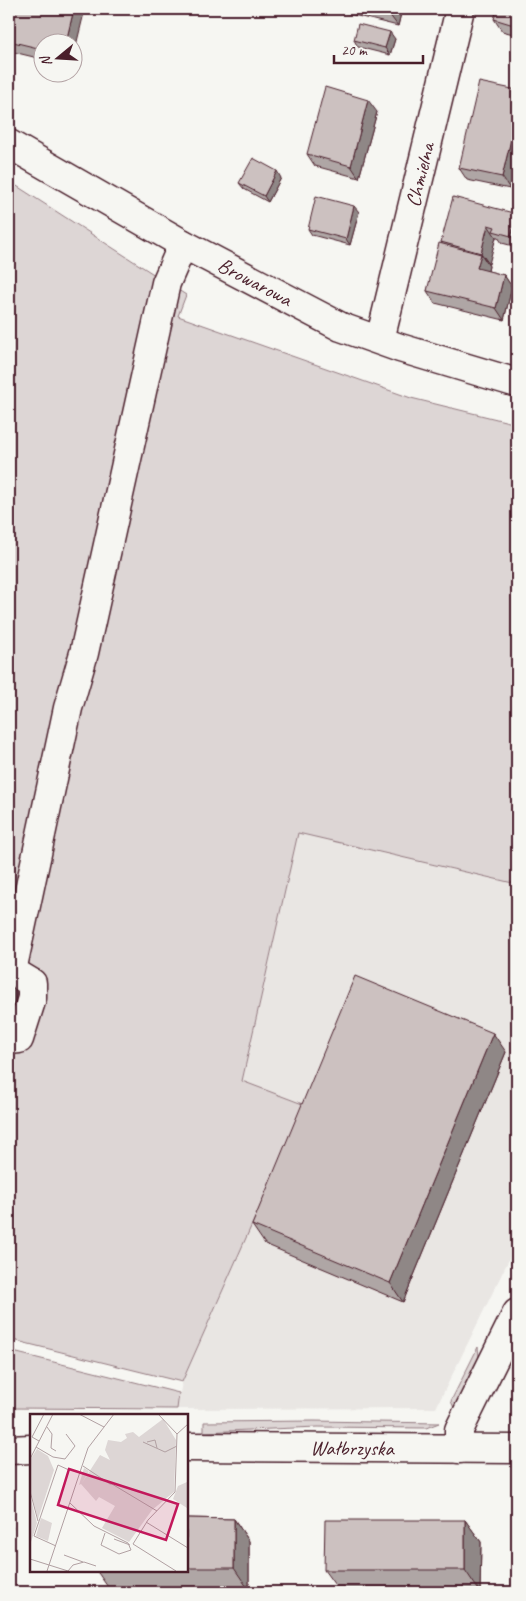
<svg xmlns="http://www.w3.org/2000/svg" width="526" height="1601" font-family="Caveat,sans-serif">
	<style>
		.built { fill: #e9e6e3 }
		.green { fill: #ddd6d5; stroke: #947a80 }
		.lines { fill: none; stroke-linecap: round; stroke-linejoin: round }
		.minor-casing { stroke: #4a1f2b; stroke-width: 31 }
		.major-casing { stroke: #4a1f2b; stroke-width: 31 }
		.minor { stroke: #f6f6f2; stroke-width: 28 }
		.major { stroke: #f6f6f2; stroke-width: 28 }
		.wall { fill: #afa6a5; stroke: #4a1f2b }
		.shaded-wall { fill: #8f8786; stroke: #4a1f2b }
		.building { fill: #ccc1c0; stroke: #4a1f2b }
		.labels { text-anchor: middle; stroke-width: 4.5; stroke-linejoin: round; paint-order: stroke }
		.street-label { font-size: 21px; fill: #4a1f2b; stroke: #f6f6f2 }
		.inset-road { fill: none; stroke: #b1a0a2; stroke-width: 1 }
		.view { fill: #c2185b; fill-opacity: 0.15; stroke: #c2185b; stroke-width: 2.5 }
		.inset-edge { fill: none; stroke: #4a1f2b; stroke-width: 2.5 }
	</style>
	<rect width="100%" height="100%" fill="#f6f6f2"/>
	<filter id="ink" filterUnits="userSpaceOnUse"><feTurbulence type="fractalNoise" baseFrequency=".02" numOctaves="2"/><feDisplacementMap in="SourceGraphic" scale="10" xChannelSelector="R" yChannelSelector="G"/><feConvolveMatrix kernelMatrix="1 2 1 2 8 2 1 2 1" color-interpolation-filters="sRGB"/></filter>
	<g filter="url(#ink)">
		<path class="built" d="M298 833 517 884V1243L436 1408 177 1409 182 1382 305 1105 242 1082Z"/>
		<path class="green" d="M9 181 186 295 178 316 411 398 517 424V884L298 833 242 1081 305 1105 182 1382 9 1339Z
			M478 1347 479 1357 454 1408 451 1401Z
			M9 1351 179 1393 177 1409 9 1408Z
			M314 1421 439 1423 426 1428 317 1427 204 1432V1422Z"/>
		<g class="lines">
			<g class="minor-casing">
				<g id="minor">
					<path id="s1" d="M9 144 183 244 341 327 400 348 517 383"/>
					<path id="s2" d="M380 340 460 9"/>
					<path d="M9 971H12L32 983V998L19 1039 9 1040"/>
					<path d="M12 971 68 708 84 653 166 283 183 244"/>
					<path d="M459 1449V1430L517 1313"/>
				</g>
			</g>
			<g class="major-casing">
				<g id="major">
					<path id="s3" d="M186 1447 517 1449"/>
					<path d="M9 1450 31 1449"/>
				</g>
			</g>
			<use href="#minor" class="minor"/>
			<use href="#major" class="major"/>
		</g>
		<path class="wall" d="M9 9 84 13 72 42H42V59L9 51Z
			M329 9H402L398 26Z
			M517 9V35L502 31 494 19Z
			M395 39 390 55 358 47 354 40Z
			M517 90V160L510 189 467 180 459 168Z
			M377 112 359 178 315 166 307 154Z
			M281 178 268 202 244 189 239 183Z
			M359 212 350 245 312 235 308 229Z
			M517 214V247L502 243 498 237H496L488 264 489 266 488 271 504 275 512 287 504 320 435 303 427 291 442 244 441 242Z
			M517 312V343L512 336Z
			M506 1052 403 1302 265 1244 252 1225Z
			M186 1518 234 1519 249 1541V1590H110L96 1570H186Z
			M465 1520 481 1542 480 1592H340L324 1570Z"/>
		<path class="shaded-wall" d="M74 9H81L84 13 72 62V42H66Z
			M391 9H402L398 26 389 14Z
			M390 32 395 39 390 55 385 48Z
			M368 100 377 112 359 178 351 166Z
			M517 114V160L510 189 502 177Z
			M277 171 281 178 268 202 264 196Z
			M354 206 359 212 350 245 346 239Z
			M517 214V245L511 236Z
			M488 225 496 237 489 264 481 253Z
			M481 254 489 266 486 280 477 268Z
			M504 275 512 287 504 320 496 308Z
			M9 982 17 993 11 1016 9 1012Z
			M493 1033 506 1052 403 1302 390 1283Z
			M234 1519 249 1541V1590L234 1568Z
			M465 1520 481 1542 480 1592 465 1570Z
			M9 1523 12 1527 9 1547Z"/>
		<path class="building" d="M9 9H74L66 42H42V49L9 41Z
			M367 9H391L389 14Z
			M497 9H517V26L494 19Z
			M358 24 390 32 385 48 354 40Z
			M479 82 517 90V114L502 177 459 168Z
			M325 87 368 100 351 166 307 154Z
			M253 158 277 171 264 196 239 183Z
			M316 196 354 206 346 239 308 229Z
			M453 197 517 214 511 236 493 231 495 227 488 225 481 253 441 242Z
			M439 243 481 254 477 268 504 275 496 308 427 291Z
			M517 312V337L512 336Z
			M355 976 493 1033 390 1283 252 1225Z
			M9 982V985L12 987 9 1002Z
			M515 1324H517V1375H514Z
			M186 1518 234 1519V1568H186Z
			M325 1520H465V1570H324Z"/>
	</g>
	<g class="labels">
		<g class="street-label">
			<text dy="7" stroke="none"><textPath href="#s2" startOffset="170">Chmielna</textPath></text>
			<text dy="7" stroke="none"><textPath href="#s1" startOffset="282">Browarowa</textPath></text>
			<text dy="7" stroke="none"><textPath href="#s3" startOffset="166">Wałbrzyska</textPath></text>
		</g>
	</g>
	<g transform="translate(30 1414)">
		<rect width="158" height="158" fill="#f6f6f2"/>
		<path d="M133 5 146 26 144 78 122 96 99 128 72 114 85 92 69 83 66 87 51 70 49 71 54 54 59 57 52 69 70 41 80 46 75 36 78 26 91 28 97 24 95 20 103 18 109 23ZM7 35 18 42 24 56 8 105 0 75V46ZM157 68V94L143 85 148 72ZM0 81 7 109 1 128 0 127ZM11 104 22 109 18 127 6 122Z" fill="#ddd6d5"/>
		<path class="inset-road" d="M49 0 74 13M128 0 147 20M17 13 22 20 21 34 26 37M9 27 2 23 14 0M113 28 135 38 147 32M117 28 125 26 127 34M6 33 23 43 35 45 45 32 36 20M0 45 23 0M53 52 80 70H82L77 67M82 70 127 97M0 77 8 107M40 89 64 112 98 129 101 136 89 140 71 131 75 119M116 108 158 134M84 125 100 131M26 132 4 122 28 51 39 56 29 87M34 141 53 148M0 145 38 157M17 157 58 34 84 0M38 157 43 151 54 148 66 152M146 157 103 130 118 106 145 78 147 20 158 10"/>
		<path class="view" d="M39 55 148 90 136 126 28 91Z"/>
		<rect width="158" height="158" class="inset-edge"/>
	</g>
	<rect width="526" height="1601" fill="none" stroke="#f6f6f2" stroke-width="30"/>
	<rect x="15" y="15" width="496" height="1571" fill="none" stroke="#4a1f2b" stroke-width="2" filter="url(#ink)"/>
	<g transform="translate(58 58) rotate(252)"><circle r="24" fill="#f6f6f2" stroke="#b1a0a2"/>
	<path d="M0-4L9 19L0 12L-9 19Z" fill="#4a1f2b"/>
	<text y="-8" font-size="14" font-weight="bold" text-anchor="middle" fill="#4a1f2b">N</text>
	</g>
	<path d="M334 55v8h89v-8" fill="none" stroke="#4a1f2b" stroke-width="2.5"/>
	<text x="341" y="55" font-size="15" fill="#4a1f2b" stroke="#f6f6f2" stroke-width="4" paint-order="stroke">20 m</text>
</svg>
